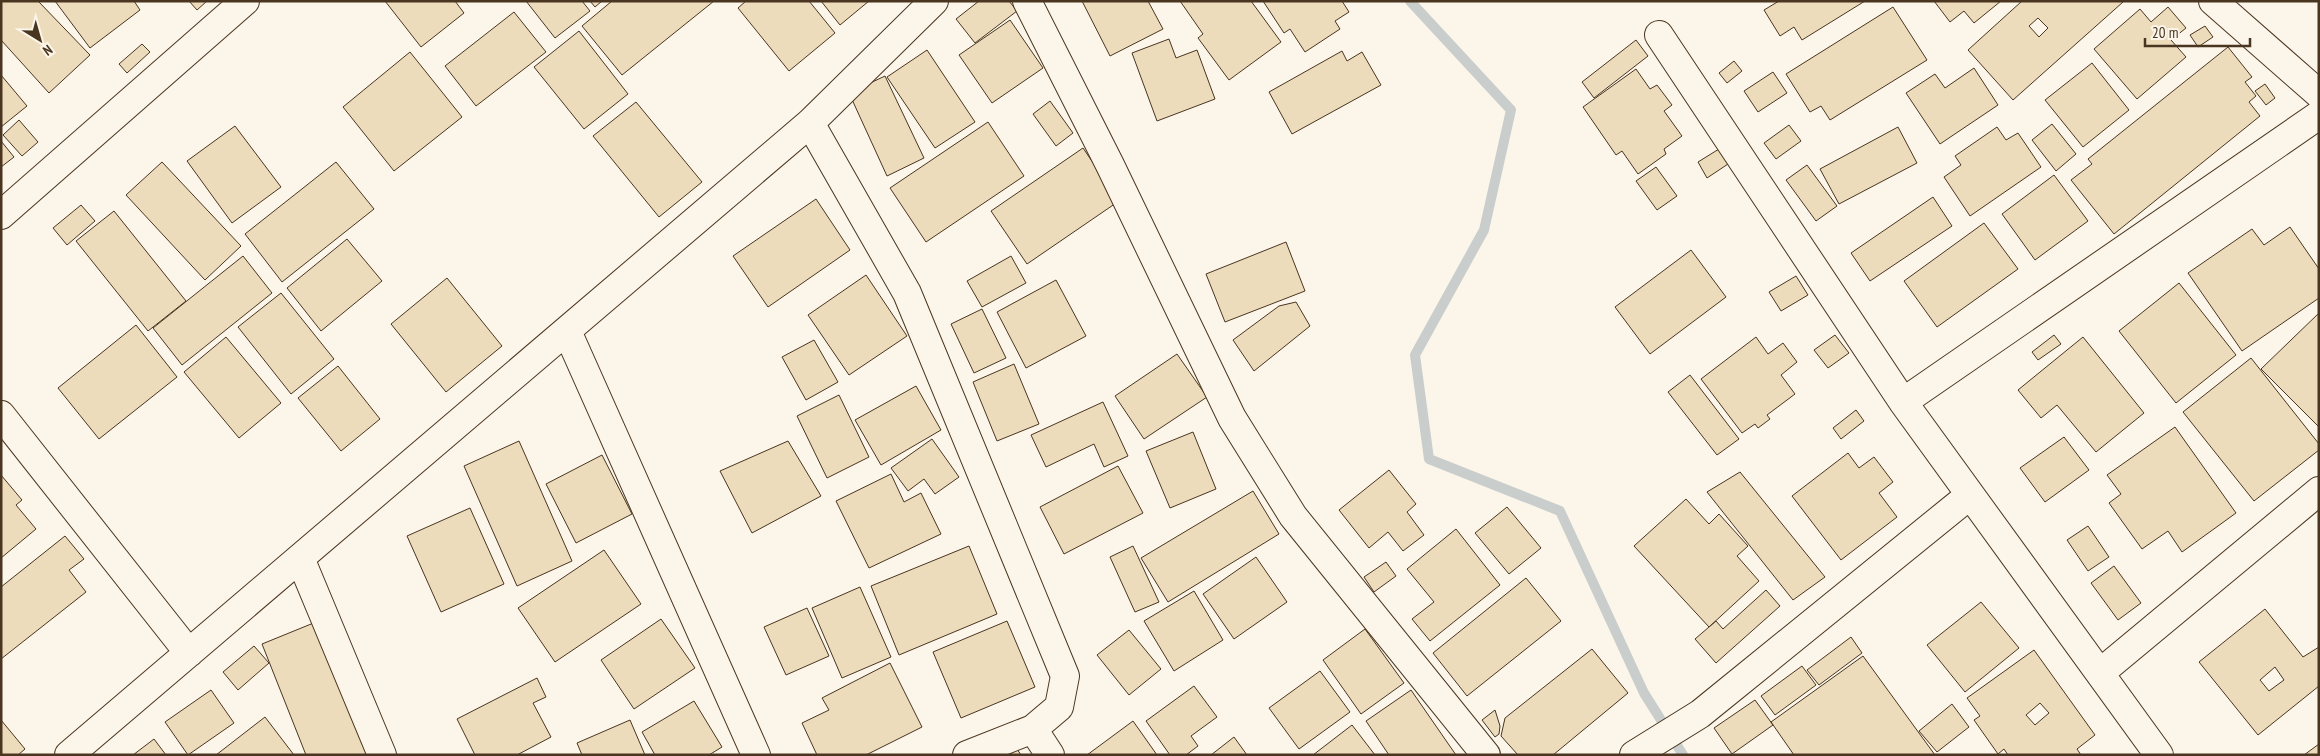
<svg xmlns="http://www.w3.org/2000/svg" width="2320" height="756" font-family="'PT Sans Narrow',sans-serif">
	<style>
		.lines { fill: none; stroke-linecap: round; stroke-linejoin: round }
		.stream { stroke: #c9cecd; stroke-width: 10 }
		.building { fill: #ecdcbc; stroke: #4a3520; fill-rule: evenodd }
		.minor-casing { stroke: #4a3520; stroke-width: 30 }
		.minor { stroke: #fbf6e9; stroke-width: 28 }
	</style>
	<rect width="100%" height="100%" fill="#fbf6e9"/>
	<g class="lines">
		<path class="stream" d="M1410 1 1511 110 1484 230 1415 355 1429 459 1560 511 1644 693 1683 755"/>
	</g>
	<path class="building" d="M1 1H38L90 55 49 93 1 40Z
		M55 1H134L140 10 90 48Z
		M189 1H207L197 10Z
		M385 1H455L464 13 421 47Z
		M526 1H582L590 11 555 38Z
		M590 1H602L595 7Z
		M612 1H714L622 75 582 26Z
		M746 1H809L835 33 789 71 738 8Z
		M821 1H869L840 25Z
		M979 1H1009L1017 11 975 43 956 19Z
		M1082 1H1148L1163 29 1110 56Z
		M1180 1H1251L1281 42 1229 80 1198 38 1203 34Z
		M1263 1H1342L1349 12 1335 21 1340 29 1305 52 1290 29 1284 33Z
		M1779 1H1865L1802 40 1794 27 1780 36 1764 10Z
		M1934 1H2001L1974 23 1964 11 1950 22Z
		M2022 1H2122L2123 2 2013 100 1968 50ZM2038 18 2048 28 2039 37 2029 26Z
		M1893 7 1927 60 1830 120 1821 106 1810 112 1786 74Z
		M2168 7 2186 28 2171 40 2186 57 2137 99 2094 49 2140 9 2151 22Z
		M514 12 546 52 476 106 445 66Z
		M1010 20 1043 68 992 103 959 55Z
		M2205 26 2213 37 2198 47 2190 35Z
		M579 31 628 94 584 129 534 67Z
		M1169 39 1176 58 1197 50 1215 99 1157 121 1132 53Z
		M1636 40 1648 56 1594 98 1582 82Z
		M142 44 150 52 127 73 119 64Z
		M2228 47 2252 77 2245 82 2256 96 2249 102 2260 116 2114 234 2071 180 2092 164 2088 159Z
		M927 50 975 122 935 148 887 77Z
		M1342 51 1347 61 1362 52 1381 85 1292 134 1269 92Z
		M410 52 462 117 394 171 343 107Z
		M1734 61 1742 71 1727 83 1719 73Z
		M2092 63 2129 110 2083 147 2045 100Z
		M1974 68 1998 105 1940 144 1906 93 1935 74 1945 88Z
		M1636 69 1650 89 1657 85 1672 105 1664 111 1682 136 1664 149 1666 154 1638 174 1622 151 1616 155 1583 107Z
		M1773 72 1787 93 1758 112 1744 91Z
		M1 75 27 106 1 127Z
		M885 76 924 158 887 176 849 93Z
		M2265 84 2275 98 2266 105 2255 91Z
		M1050 101 1073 133 1056 146 1033 114Z
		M636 102 702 182 659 217 593 136Z
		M19 120 38 142 22 156 3 135Z
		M988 122 1024 176 926 242 890 188Z
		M2052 124 2076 154 2056 171 2032 140Z
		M1789 125 1801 141 1776 159 1764 143Z
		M235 126 281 187 232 223 187 161Z
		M1898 127 1917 163 1839 204 1820 169Z
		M1997 127 2006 140 2018 133 2041 167 1970 216 1944 177 1961 165 1955 156Z
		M1 141 14 157 1 167Z
		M1083 148 1119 201 1027 264 991 211Z
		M1719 149 1728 164 1707 178 1698 162Z
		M162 162 241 246 205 280 126 195Z
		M336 162 374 209 282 282 245 234Z
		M1807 165 1837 206 1816 221 1786 180Z
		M1656 167 1677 196 1657 210 1636 181Z
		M2054 175 2088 221 2035 260 2002 214Z
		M1933 197 1952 226 1870 281 1851 253Z
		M816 199 850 250 768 307 733 256Z
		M81 205 95 221 67 245 53 228Z
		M114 211 186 301 148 331 76 241Z
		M1984 223 2018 269 1937 327 1904 281Z
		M2290 227 2319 269V298L2242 351 2188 273 2252 229 2264 245Z
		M347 239 382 281 321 331 287 288Z
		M1286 242 1305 291 1225 322 1206 274Z
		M1691 250 1726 297 1650 354 1615 307Z
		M243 256 272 293 182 365 153 328Z
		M1011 256 1026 283 982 307 967 281Z
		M866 275 907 336 849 375 808 315Z
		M1796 276 1808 295 1781 311 1769 292Z
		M447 278 502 346 446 392 391 324Z
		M1056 280 1086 336 1026 368 997 312Z
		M2179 283 2236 355 2176 403 2119 331Z
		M281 293 334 359 291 394 238 327Z
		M1296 302 1310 326 1254 371 1233 340 1279 306Z
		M982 309 1006 358 974 373 951 324Z
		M2319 313V427L2261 369Z
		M136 325 177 377 99 439 58 388Z
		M1835 335 1849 353 1828 368 1814 350Z
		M2054 335 2061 344 2038 360 2032 352Z
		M226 337 281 403 239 438 184 372Z
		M1756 337 1768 354 1783 343 1797 362 1781 375 1795 394 1767 415 1770 419 1758 428 1755 424 1742 433 1701 379Z
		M2083 337 2144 413 2096 452 2057 405 2041 418 2018 390Z
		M814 340 838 382 806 400 782 357Z
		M1177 354 1207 397 1144 439 1115 396Z
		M2251 358 2319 444V450L2254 501 2183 412Z
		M1014 364 1039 424 997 441 973 382Z
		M338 366 380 419 341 451 298 398Z
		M1690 375 1739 439 1717 455 1668 392Z
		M916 386 941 430 881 465 855 420Z
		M839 395 869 457 827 478 797 416Z
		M1103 402 1128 456 1104 467 1094 444 1046 467 1031 435Z
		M1856 410 1864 421 1841 439 1833 428Z
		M2175 427 2236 513 2182 552 2168 531 2142 549 2109 503 2121 494 2107 475Z
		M1193 432 1216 489 1170 508 1146 451Z
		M2064 437 2089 470 2045 502 2020 468Z
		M932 439 959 477 935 494 924 479 908 491 891 468Z
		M519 441 572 561 517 586 464 466Z
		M788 441 821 496 752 533 720 471Z
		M1848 453 1859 468 1874 457 1893 482 1879 493 1897 517 1841 560 1792 496Z
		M602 455 632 514 576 543 546 484Z
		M1118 466 1143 513 1064 554 1040 507Z
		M1389 470 1416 504 1407 512 1424 535 1403 551 1388 532 1369 548 1339 510Z
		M1740 472 1825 577 1793 600 1707 492Z
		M891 474 904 502 921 493 941 534 869 568 836 501Z
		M1 475 22 500 16 505 36 529 1 558Z
		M1253 491 1279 534 1168 602 1141 558Z
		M1686 499 1709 524 1719 514 1748 546 1737 556 1759 581 1709 627 1634 546Z
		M1507 507 1541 548 1509 574 1475 533Z
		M470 508 504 584 441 612 407 536Z
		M2088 526 2109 557 2088 571 2067 540Z
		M1456 529 1500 585 1430 641 1412 619 1434 602 1407 569Z
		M65 536 84 559 69 570 86 592 1 659V587Z
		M969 546 997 614 899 655 871 586Z
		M1133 546 1159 602 1135 612 1110 557Z
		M604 550 641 604 555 662 518 608Z
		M1256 557 1287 602 1234 639 1203 594Z
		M1386 562 1396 576 1374 592 1364 577Z
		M2114 566 2141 603 2118 620 2091 583Z
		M1526 578 1561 621 1467 696 1433 653Z
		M860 587 891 657 842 678 812 608Z
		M1766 590 1780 606 1716 663 1695 639 1716 621 1723 629Z
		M1194 591 1223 640 1174 671 1144 621Z
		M1981 602 2019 648 1965 692 1927 645Z
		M807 608 829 656 786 675 764 627Z
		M2265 609 2303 657 2319 647V686L2258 735 2199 662ZM2275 667 2284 680 2269 691 2260 680Z
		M661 619 695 668 634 709 601 660Z
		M1007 621 1035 687 961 718 933 652Z
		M316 622 369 755H306L262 644Z
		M1365 629 1404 683 1361 714 1323 660Z
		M1129 630 1161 669 1129 695 1097 655Z
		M1851 637 1862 653 1819 685 1807 670Z
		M254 646 269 663 238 690 223 672Z
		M1592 649 1628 693 1553 755H1518L1501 736 1505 718Z
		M2034 650 2095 735 2077 749 2081 755H2008L2004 749 1998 754 1974 720 1980 716 1967 698ZM2040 703 2049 713 2035 725 2026 715Z
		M1863 656 1935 755H1794L1771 722Z
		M890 663 922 727 866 755H817L802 723 829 710 822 698Z
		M1802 666 1816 685 1775 715 1761 696Z
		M1320 671 1350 712 1299 749 1269 708Z
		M537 678 546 697 533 703 551 737 517 755H475L457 719Z
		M1194 686 1217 717 1191 736 1198 746 1186 755H1170L1146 721Z
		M211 690 234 723 188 755 165 722Z
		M1411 690 1456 755H1389L1366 721Z
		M1755 700 1773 725 1732 754 1714 728Z
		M694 701 722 747 709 755H655L642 732Z
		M1952 704 1969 727 1937 752 1919 731Z
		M1495 710 1500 726 1499 734 1495 737 1482 720Z
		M265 717 294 755H216Z
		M1 720 25 749 18 755H1Z
		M630 720 645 755H582L577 743Z
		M1133 721 1157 755H1087Z
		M1352 725 1375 755H1313Z
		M1234 737 1247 755H1211Z
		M154 739 166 755H133Z
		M2319 744V755H2304Z
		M1017 749 1021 755H1009Z"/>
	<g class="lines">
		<g class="minor-casing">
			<path id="minor" d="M1027 1 1110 165 1232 418 1293 516 1486 755
				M2213 1 2319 94
				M1659 35 1903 402 2159 755
				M810 123 907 293 1065 676 1059 707 1033 729 967 755
				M1 215 245 1
				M567 331 756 755
				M1903 402 2319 115
				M1 415 189 653
				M300 558 382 755
				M2100 673 2319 491
				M1033 729 1050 755
				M69 755 810 123 934 1
				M1634 755 1700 714 1970 495"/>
		</g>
		<use href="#minor" class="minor"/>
	</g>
	<rect width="2320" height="756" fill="none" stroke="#4a3520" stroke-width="5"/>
	<g transform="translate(40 40) rotate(143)" stroke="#fbf6e9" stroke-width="4" paint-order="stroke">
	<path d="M0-4L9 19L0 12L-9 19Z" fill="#4a3520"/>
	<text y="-8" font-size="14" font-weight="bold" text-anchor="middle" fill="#4a3520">N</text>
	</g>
	<path d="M2145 38v8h105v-8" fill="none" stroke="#4a3520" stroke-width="2.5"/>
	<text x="2152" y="38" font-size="15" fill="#4a3520" stroke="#fbf6e9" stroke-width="4" paint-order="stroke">20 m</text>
</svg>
